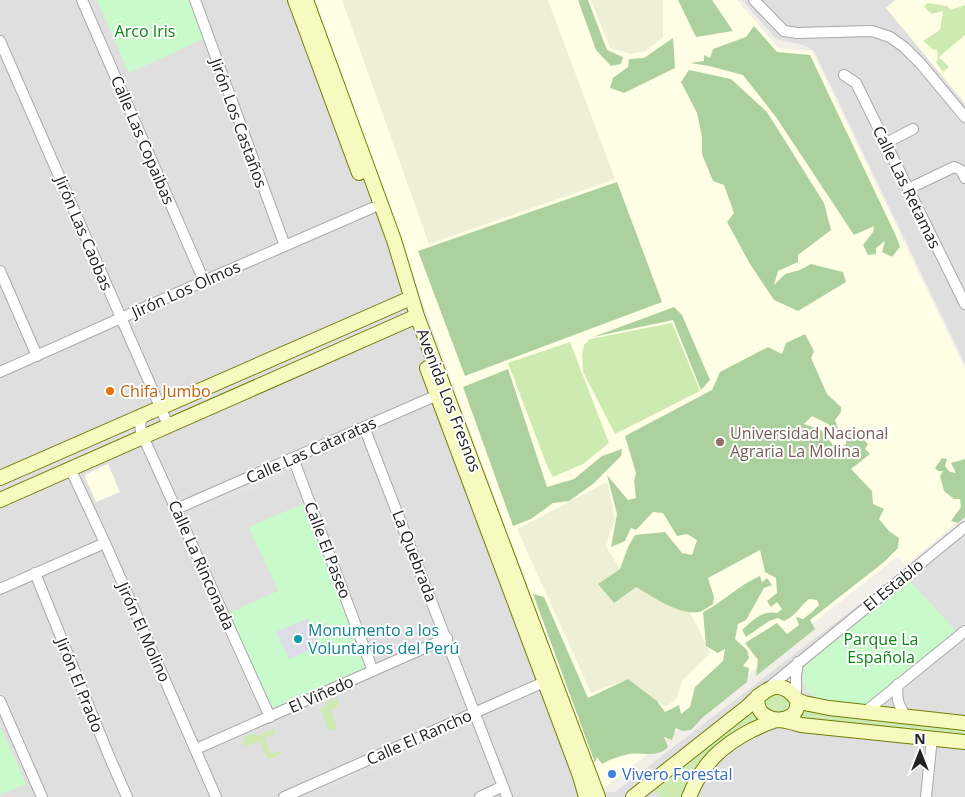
<svg xmlns="http://www.w3.org/2000/svg" width="965" height="797" font-family="'Open Sans',sans-serif">
	<style>
		.residential { fill: #e0dfdf }
		.education { fill: #ffffe5 }
		.farmland { fill: #eef0d5 }
		.grass { fill: #cdebb0 }
		.forest { fill: #add19e }
		.park { fill: #c8facc }
		.parking { fill: #e2e2e2 }
		.plaza { fill: #dddde8 }
		.lines { fill: none; stroke-linecap: round; stroke-linejoin: round }
		.street-casing { stroke: #a9a9a9; stroke-width: 12 }
		.secondary-casing { stroke: #707d05; stroke-width: 16 }
		.street { stroke: #fff; stroke-width: 10 }
		.secondary { stroke: #f7fabf; stroke-width: 14 }
		.food-dot { fill: #e8710a; stroke: #fff; stroke-width: 2 }
		.education-dot { fill: #8d6e63; stroke: #fff; stroke-width: 2 }
		.culture-dot { fill: #0f9aa8; stroke: #fff; stroke-width: 2 }
		.shop-dot { fill: #3f7fe0; stroke: #fff; stroke-width: 2 }
		.labels { text-anchor: middle; stroke-width: 4; stroke-linejoin: round; paint-order: stroke }
		.park-label { font-size: 16px; fill: #0c8416; stroke: #fff }
		.street-label { font-size: 16px; fill: #222; stroke: #fff }
		.food-label { font-size: 16px; fill: #c56008; stroke: #fff; text-anchor: start }
		.education-label { font-size: 16px; fill: #785e54; stroke: #fff; text-anchor: start }
		.culture-label { font-size: 16px; fill: #0d838f; stroke: #fff; text-anchor: start }
		.shop-label { font-size: 16px; fill: #366cbe; stroke: #fff; text-anchor: start }
	</style>
	<rect width="100%" height="100%" fill="#f2efe9"/>
	<path class="residential" d="M0 0H299L601 792H615L922 556 965 519V797H0Z
		M742 0H965V364L814 51 803 45 776 39Z"/>
	<path class="education" d="M312 0H737L778 48 812 51 965 369V515L905 566 898 556 602 790Z
		M895 0H965V104L886 8Z
		M108 464 120 492 96 502 85 477 86 474Z"/>
	<path class="farmland" d="M342 0H548L615 179 429 244Z
		M591 0H663V37L646 51 631 54 610 48Z
		M607 482 615 519 606 546 620 569 598 584 636 586 662 603 690 612 710 653 682 681 676 700 665 707 628 679 591 693 517 529Z"/>
	<path class="grass" d="M927 3 947 6 951 10 965 5V35L939 57 949 67 943 72 936 62 938 60 937 49 934 50 923 41 940 30 943 11 932 14 924 7Z
		M672 323 700 391 615 434 583 372 582 354 584 345 590 339Z
		M570 342 609 443 583 464 553 477 548 468 508 363Z
		M775 693 784 695 793 703 788 712 774 713 766 709 762 699Z
		M337 698 339 705 331 710 337 728 329 731 320 709 326 706V703Z
		M755 709 766 719C721 736 699 751 681 797H661L654 791Z
		M801 710 965 729V739L796 717Z
		M273 729 275 734 264 738 271 754 280 751 282 754 268 760 258 739 259 742 244 746 242 742 245 741 243 737 256 733 257 736Z"/>
	<path class="forest" d="M578 0H588L607 50 623 57 621 64 611 66 596 50Z
		M678 0H712L733 31 696 37Z
		M754 26 777 52 810 55 896 236 900 247 892 257 882 252 885 241 876 248V254L868 255 863 245 873 232 874 226 854 235 776 117 743 75 709 66 690 63 704 61V55L710 58 713 49 746 37Z
		M673 38 675 68 624 93 610 88 613 78 628 67 629 59 644 58Z
		M689 70 731 79 767 112 824 203 831 230 798 255V262L778 271 774 285 785 274 800 270 811 264 843 272 846 282 798 311 774 300 750 264 727 222 734 213 724 185 713 181 702 154V137L697 113 681 82Z
		M617 182 662 302 465 376 418 251Z
		M674 307 682 315 710 380 701 390 673 320 593 337Z
		M805 334 814 351 811 358 827 394 841 407V412L835 420 842 439 828 424 812 416 804 424 821 430 833 445 841 448 846 444V433L856 432 868 444 865 449 870 454 851 469 872 491 873 504 884 509 879 519 889 531 899 538 898 548 884 562 810 620 815 629 756 676 758 660 745 643 777 623 787 634 799 625 796 617 803 619 812 612 819 605 817 600 809 599C799 607 796 616 784 621L778 618 769 621 746 637 742 630C753 621 761 610 777 613L782 609 777 602 771 607 767 601 777 593 776 578 765 572 760 550 708 578 714 597 713 604C709 606 704 611 699 612 678 615 653 597 636 587L614 603 598 584 620 569 628 547 635 535 665 532 682 553 692 555 697 540 687 534 677 536 663 513 653 512 636 530 631 528 625 541 611 547 617 514 607 475 628 500 636 498 634 481 636 473 625 436 712 390 720 372 768 347 782 354 786 343Z
		M508 369 547 487 574 479 602 456 622 449 621 456 593 484 569 501 553 503 531 519 513 526 463 387Z
		M942 458 947 459 945 466 950 472 956 473 951 463 965 459V517L958 523 951 521 961 507 960 499H954L944 491 940 476 943 471H938L935 468Z
		M760 576 762 582 767 578 772 585 764 588 746 620 738 624 735 639 747 650 749 658 743 666 749 668 747 682 702 718 691 730 682 731 676 728 672 740 664 737 668 747C658 758 642 752 629 754 619 756 611 759 602 764L597 757 595 763 533 594 544 597 588 698 628 679 657 701 665 712 679 705 681 714 690 707 695 687 723 661 725 649 718 653 706 646 703 612C723 602 739 585 760 576Z"/>
	<path class="park" d="M97 0H190L203 39 129 73Z
		M305 503 364 667 359 671 274 708 269 704 229 613 278 591 249 527Z
		M910 581 956 631 863 706C836 702 794 705 805 665Z
		M0 725 26 784 0 795Z"/>
	<path class="parking" d="M277 471 286 475 201 512 193 507Z
		M455 724 463 729 325 791 318 785Z"/>
	<path class="plaza" d="M308 618 320 645 289 659 276 632Z"/>
	<g class="lines">
		<g class="street-casing">
			<path id="street" d="M82 0 204 281
				M195 0 285 246
				M754 0 784 31 797 33 872 31 890 37 904 47 921 64 965 117
				M0 41 168 425
				M844 75 856 83 858 87 965 304
				M886 143 913 129
				M908 189 954 167 961 170 965 178
				M0 271 37 356
				M0 372 204 281 372 208
				M145 414 140 423 141 432 270 717
				M364 427 507 797
				M293 458 373 671
				M70 468 105 543 216 797
				M176 509 442 393
				M35 573 109 756 127 797
				M0 589 105 543
				M898 684C896 698 898 705 906 716
				M768 688 965 527
				M796 699V675L798 662
				M0 701 42 797
				M865 712 965 631
				M196 749 447 638
				M284 797 551 679
				M480 797 503 786
				M926 797 932 738"/>
		</g>
		<g class="secondary-casing">
			<path id="secondary" d="M295 0 359 173
				M306 0 394 240 417 316 598 797
				M427 368 580 776 586 797
				M0 478 411 298
				M0 500 417 316
				M797 700 804 703 829 708 965 723
				M633 797 747 707C763 692 779 674 797 700 802 728 751 725 758 696
				M689 797C702 764 721 746 752 730 760 727 769 721 778 720 785 720 794 723 801 725L965 742"/>
		</g>
		<use href="#street" class="street"/>
		<use href="#secondary" class="secondary"/>
	</g>
	<circle class="food-dot" cx="110" cy="391" r="5"/>
	<circle class="education-dot" cx="720" cy="442" r="5"/>
	<circle class="culture-dot" cx="298" cy="639" r="5"/>
	<circle class="shop-dot" cx="612" cy="774" r="5"/>
	<g class="labels">
		<g class="park-label">
			<text x="145" y="37">Arco Iris</text>
			<text x="881" y="645">Parque La<tspan x="881" dy="18">Española</tspan></text>
		</g>
		<g class="street-label">
			<text transform="translate(239 123) rotate(70)" y="6">Jirón Los Castaños</text>
			<text transform="translate(143 140) rotate(67)" y="6">Calle Las Copaibas</text>
			<text transform="translate(907 187) rotate(64)" y="6">Calle Las Retamas</text>
			<text transform="translate(84 233) rotate(67)" y="6">Jirón Las Caobas</text>
			<text transform="translate(186 289) rotate(-24)" y="6">Jirón Los Olmos</text>
			<text transform="translate(449 400) rotate(69)" y="6">Avenida Los Fresnos</text>
			<text transform="translate(311 450) rotate(-24)" y="6">Calle Las Cataratas</text>
			<text transform="translate(328 550) rotate(69)" y="6">Calle El Paseo</text>
			<text transform="translate(415 556) rotate(69)" y="6">La Quebrada</text>
			<text transform="translate(202 565) rotate(66)" y="6">Calle La Rinconada</text>
			<text transform="translate(893 585) rotate(-39)" y="6">El Establo</text>
			<text transform="translate(144 632) rotate(66)" y="6">Jirón El Molino</text>
			<text transform="translate(80 685) rotate(68)" y="6">Jirón El Prado</text>
			<text transform="translate(321 694) rotate(-24)" y="6">El Viñedo</text>
			<text transform="translate(419 737) rotate(-24)" y="6">Calle El Rancho</text>
		</g>
		<g class="food-label">
			<text x="120" y="397">Chifa Jumbo</text>
		</g>
		<g class="education-label">
			<text x="730" y="439">Universidad Nacional<tspan x="730" dy="18">Agraria La Molina</tspan></text>
		</g>
		<g class="culture-label">
			<text x="308" y="636">Monumento a los<tspan x="308" dy="18">Voluntarios del Perú</tspan></text>
		</g>
		<g class="shop-label">
			<text x="622" y="780">Vivero Forestal</text>
		</g>
	</g>
	<g transform="translate(920 752)" stroke="#ffffff" stroke-width="4" paint-order="stroke">
	<path d="M0-4L9 19L0 12L-9 19Z" fill="#222222"/>
	<text y="-8" font-size="14" font-weight="bold" text-anchor="middle" fill="#222222">N</text>
	</g>
</svg>
